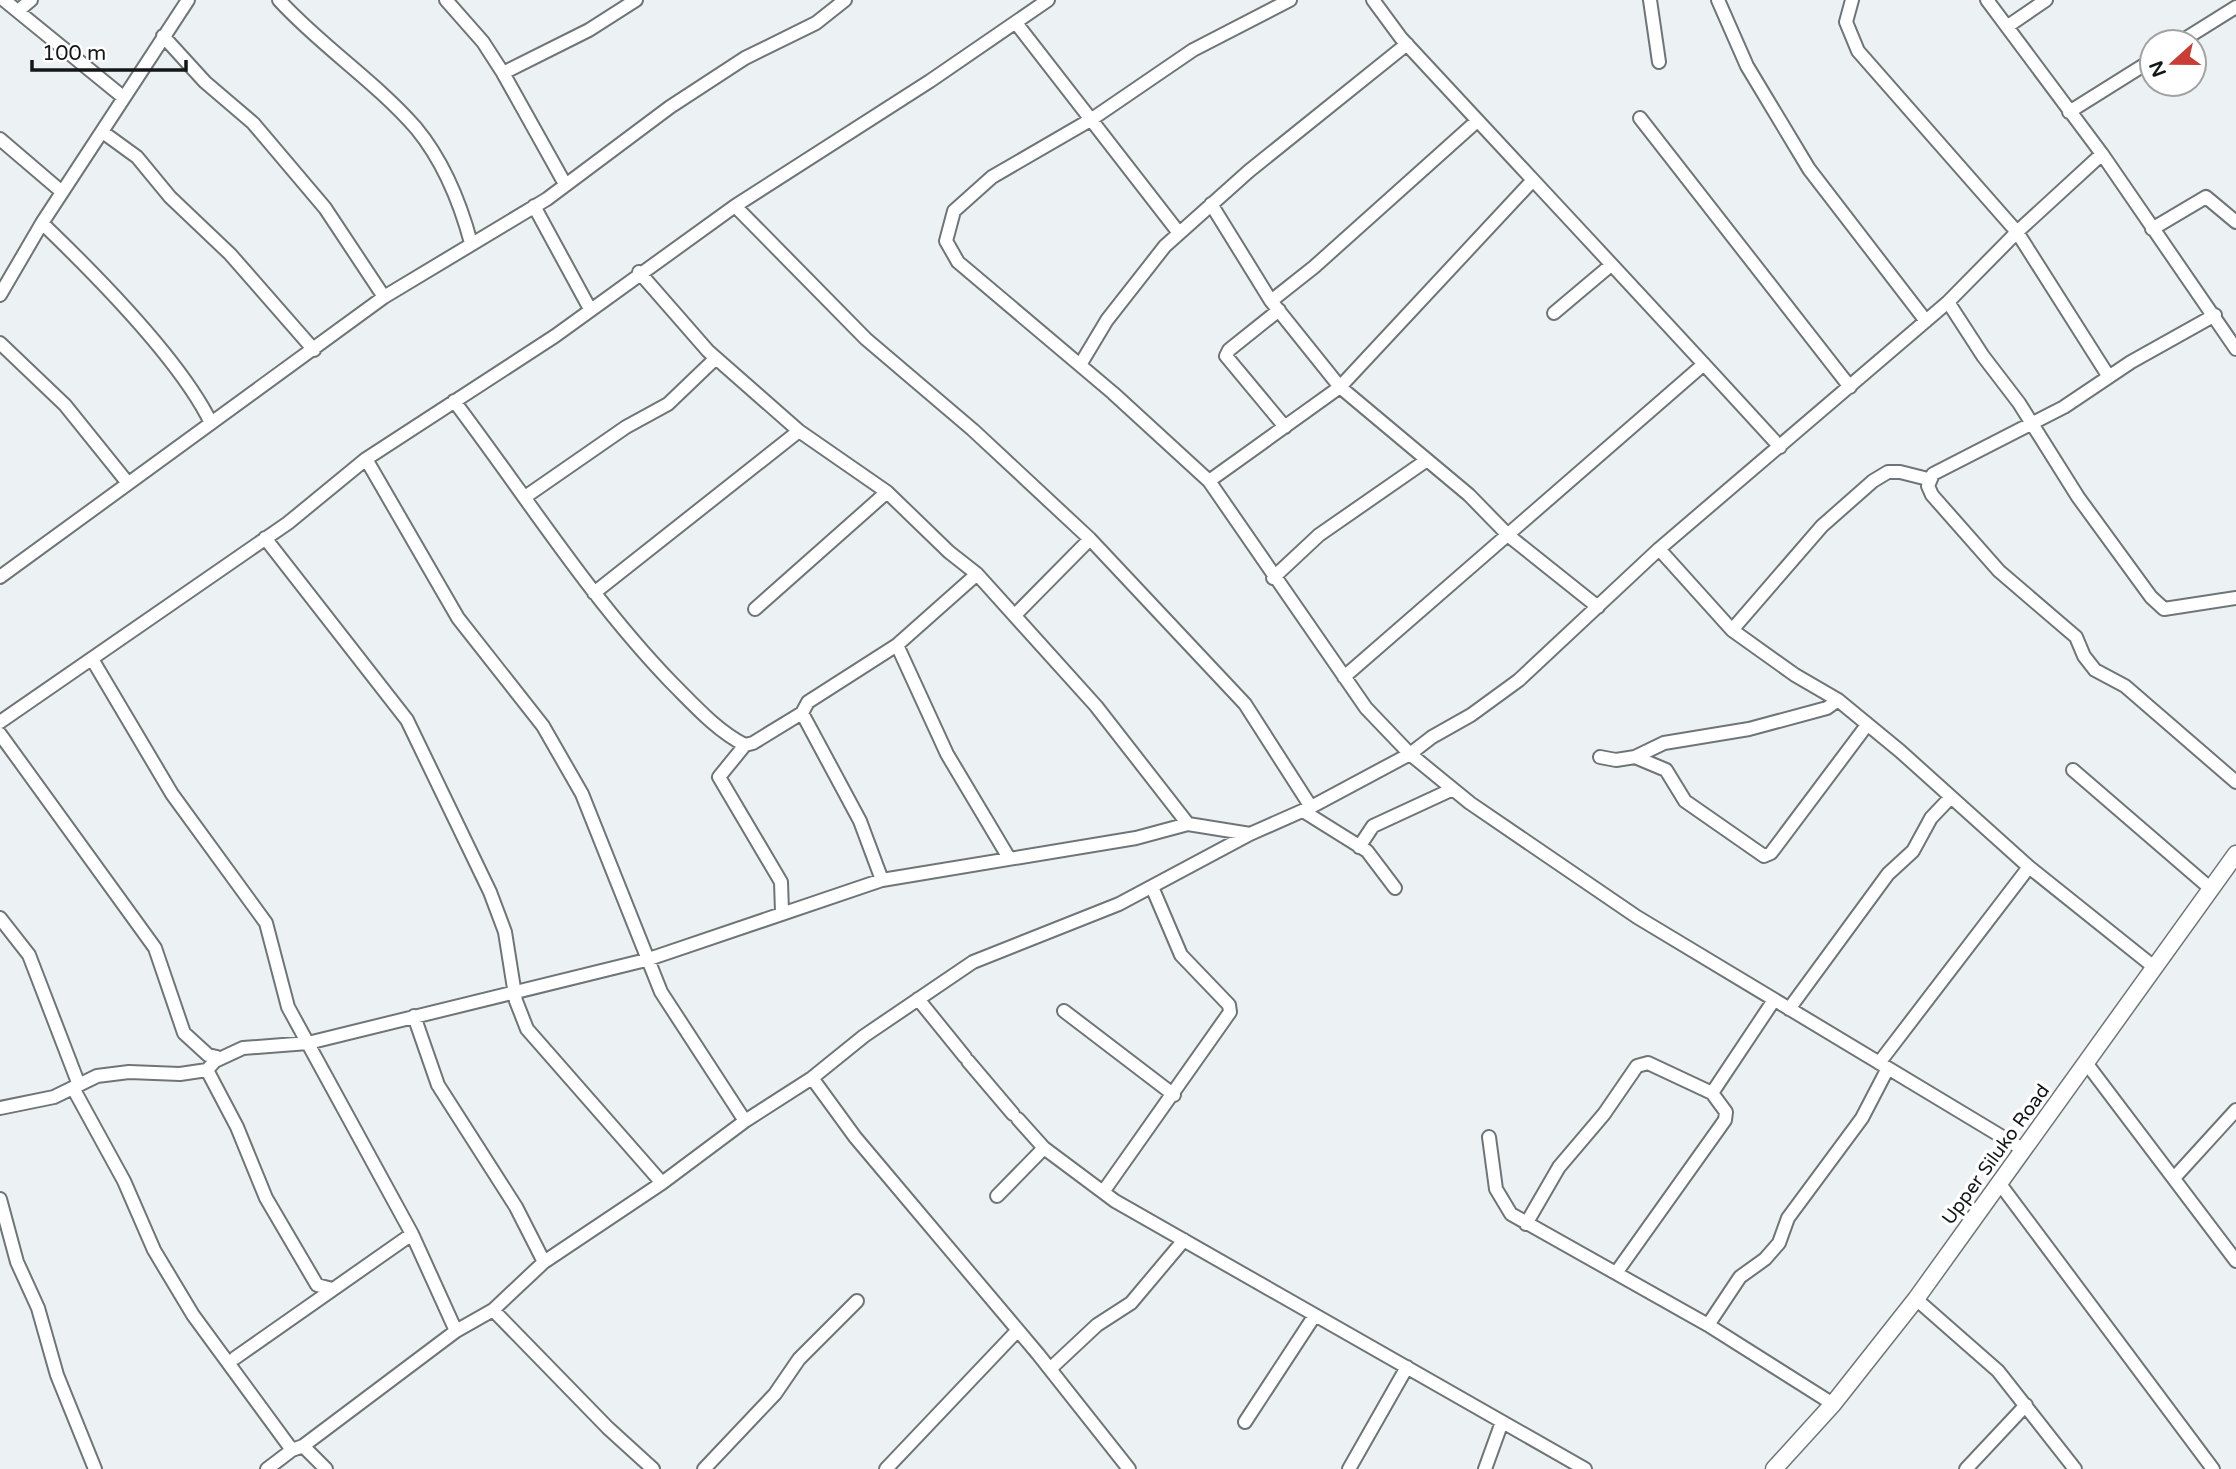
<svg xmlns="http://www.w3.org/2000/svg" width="2236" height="1469" font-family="'Varela Round',sans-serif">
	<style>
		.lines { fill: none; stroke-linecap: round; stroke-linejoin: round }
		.minor-casing { stroke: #6f7577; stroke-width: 16 }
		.major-casing { stroke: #6f7577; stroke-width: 19 }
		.minor { stroke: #fff; stroke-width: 12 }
		.major { stroke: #fff; stroke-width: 16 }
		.labels { text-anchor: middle; stroke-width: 7; stroke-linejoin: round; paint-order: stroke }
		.street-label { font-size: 19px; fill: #141617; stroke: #fff }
	</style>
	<rect width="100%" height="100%" fill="#ecf2f4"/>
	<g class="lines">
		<g class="minor-casing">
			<path id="minor" d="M4 0 123 97
				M279 0C321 46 375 81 416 128 444 162 460 202 471 243
				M446 0 483 42 503 73
				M1290 0 1193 50 1092 119 992 177 954 211 946 241 958 262 1113 393 1209 481 1366 708 1410 754 1470 803 1637 917 2024 1150
				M1373 0 1401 38C1527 174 1655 310 1780 447
				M1650 0 1659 62
				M1718 0 1747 66 1809 169 1926 321
				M1852 0 1846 22 1858 51 2017 232 2109 377
				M1987 0 2102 154 2236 349
				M18 11 31 0
				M1016 23 1179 233
				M2008 26 2046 0
				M163 36 205 82 253 123 325 208 384 297
				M2180 42 2236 7
				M2069 112 2152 60
				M1640 118 1850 387
				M104 133 137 157 170 197 230 254 314 350
				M0 139 62 192
				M565 184 503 73 589 30 636 0
				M1211 204 1271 301 1340 387 1469 495 1509 536 1598 607
				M534 206 590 309
				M735 206 866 339 973 430 1090 539 1245 704 1311 807
				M42 223C94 273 180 359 211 423
				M2152 229 2206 197 2236 222
				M639 272 708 351 799 431 887 492 949 552 977 574 1096 706 1188 824
				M0 295 42 223 188 0
				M1271 301 1314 267 1477 121
				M1948 302 1983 356 2019 403 2078 497 2151 597 2164 609 2236 598
				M1279 310 1229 350 1226 356 1285 427
				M1554 313 1611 265
				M2215 315 2131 362 2064 407 1933 474 1928 486 1932 495 1999 571 2076 637 2084 656 2095 670 2125 686 2236 782
				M0 343 65 405 127 482
				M1080 365 1107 320 1165 246 1249 171 1407 44
				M454 401C526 496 589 597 672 683 693 704 717 731 745 745L753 743 802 713 808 702 897 645 977 574
				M366 459 458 618 543 726 582 794 661 992 745 1121
				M1209 481 1340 387 1533 180
				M525 497 626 427 668 404 716 358
				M265 538 407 720 490 892 505 932 516 1001 527 1029 662 1183
				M1659 549 1732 630 1795 675 1838 700 1900 751 2029 867 2154 967
				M0 577 384 297 547 199 670 107 745 58 816 23 845 0
				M1273 578 1319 535 1427 460
				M594 593 799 431
				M755 609 887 492
				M1016 614 1090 539
				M1732 630 1822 526 1873 481 1888 472H1900L1928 479
				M897 645 947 754 1009 858
				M92 659 172 794 266 923 288 1007 412 1234 456 1331
				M1344 677 1704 364
				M802 713 860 821 882 880
				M0 722 288 523 366 459 555 336 735 206 930 81 1048 0
				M0 734 155 948 184 1033 208 1055 217 1057 215 1061
				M745 745 719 777 781 882 782 912
				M1600 757 1616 760 1635 757 1664 743 1749 729 1827 708 1838 700
				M1635 757 1666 770 1685 801 1764 856 1771 853 1867 725
				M2073 770 2211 889
				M1303 811 1367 851 1395 888
				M1359 847 1373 826 1453 789
				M0 918 29 955 79 1085
				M918 999 965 1057
				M1789 1009 1888 874 1913 851 1931 818 1951 797
				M1064 1011 1174 1095
				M414 1016 438 1085 516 1207 544 1262
				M968 1061 1013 1114
				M1879 1063 2029 867
				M2087 1064 2236 1261
				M207 1070 237 1127 266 1198 317 1285 332 1289
				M812 1078 855 1137 1038 1354 1129 1469
				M73 1088 124 1181 154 1250 193 1315 292 1450
				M0 1108 54 1097 97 1076 129 1072 180 1074 207 1070 215 1061 243 1048 308 1043 646 960 882 880 1136 838 1188 824 1250 834
				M1018 1119 1044 1148 1115 1201 1585 1469
				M1489 1137 1496 1189 1511 1214 1708 1325 1833 1404
				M2174 1178 2236 1110
				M2000 1184 2213 1469
				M1103 1192 1230 1012 1229 1005 1181 955 1152 887
				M997 1196 1044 1148
				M0 1199 17 1262 38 1308 57 1375 95 1469
				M1526 1224 1559 1167 1604 1114 1637 1066 1648 1063 1712 1093 1774 1000
				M1616 1273 1725 1120 1726 1112 1712 1093
				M1916 1299 1998 1371 2075 1469
				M493 1310 608 1428 653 1469
				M1708 1325 1740 1277 1765 1259 1779 1243 1788 1218 1862 1118 1888 1068
				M235 1358 412 1234
				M1050 1369 1097 1325 1131 1303 1184 1240
				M1245 1422 1315 1315
				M303 1446 326 1469
				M267 1469 292 1450 303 1446 456 1331 493 1310 544 1262 662 1183 745 1121 812 1078 864 1036 973 962 1119 904 1250 834 1311 807 1410 754 1432 737 1471 715 1519 680 1659 549 1948 302 2017 232 2102 154
				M704 1469 775 1394 799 1359 857 1301
				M886 1469 1018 1330
				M1349 1469 1407 1367
				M1485 1469 1502 1422
				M1966 1469 2026 1405"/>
		</g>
		<g class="major-casing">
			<path id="major" d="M1774 1469 1833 1404 1916 1299 2236 854"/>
		</g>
		<use href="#minor" class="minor"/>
		<use href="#major" class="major"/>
	</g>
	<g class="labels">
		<g class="street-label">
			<text transform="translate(1995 1154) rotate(-54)" y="7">Upper Siluko Road</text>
		</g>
	</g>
	<g transform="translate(2173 63) rotate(249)"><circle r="33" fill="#ffffff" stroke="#a1a2a2" stroke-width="2"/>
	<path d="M0-5L12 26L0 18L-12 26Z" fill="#ca3c36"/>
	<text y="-10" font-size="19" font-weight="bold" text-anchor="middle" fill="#141617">N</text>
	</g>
	<path d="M32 60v10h154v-10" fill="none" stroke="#141617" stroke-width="3.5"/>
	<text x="42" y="60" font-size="21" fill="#141617" stroke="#ffffff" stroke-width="5" paint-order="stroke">100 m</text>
</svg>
